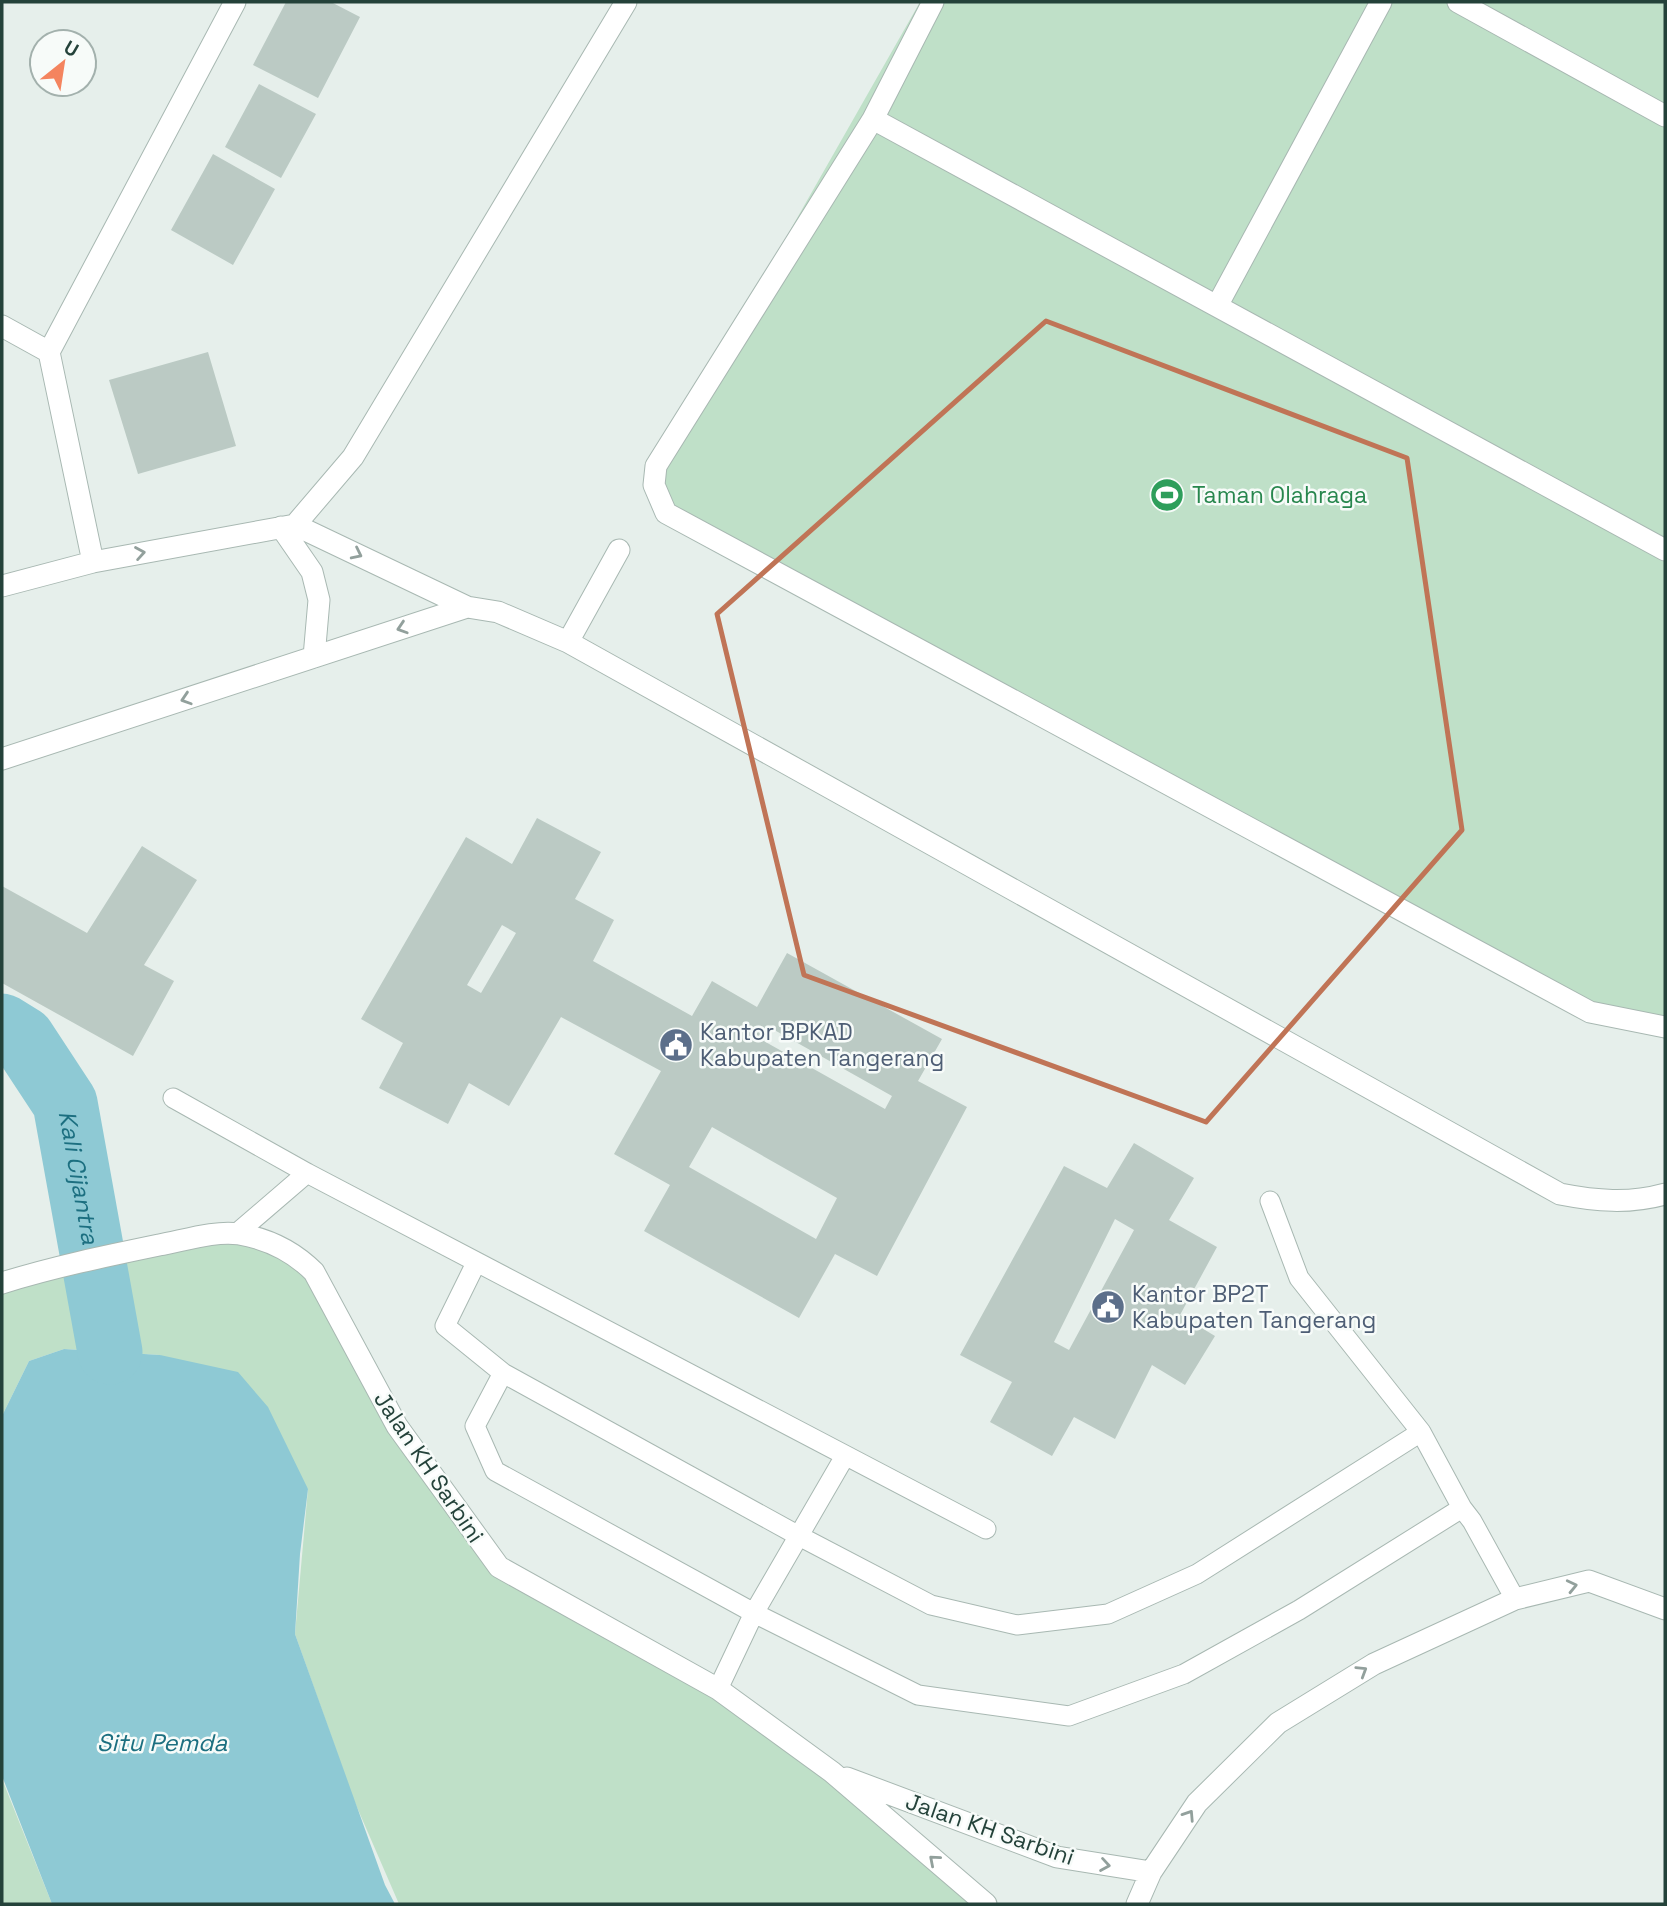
<svg xmlns="http://www.w3.org/2000/svg" width="1667" height="1906" font-family="'Space Grotesk',sans-serif">
	<style>
		.green { fill: #bfe0c8 }
		.water { fill: #8ec9d4 }
		.lines { fill: none; stroke-linecap: round; stroke-linejoin: round }
		.river { stroke: #8ec9d4; stroke-width: 65 }
		.building { fill: #bbcac4; fill-rule: evenodd }
		.lane-casing { stroke: #a8b8b2; stroke-width: 21 }
		.street-casing { stroke: #a8b8b2; stroke-width: 23 }
		.lane { stroke: #fff; stroke-width: 19 }
		.street { stroke: #fff; stroke-width: 21 }
		.oneway { stroke: #92a09c }
		.marked { fill: none; stroke: #c07456; stroke-width: 5; stroke-linejoin: round }
		.labels { text-anchor: middle; stroke-width: 5; stroke-linejoin: round; paint-order: stroke }
		.leisure-label { font-size: 23px; fill: #27864d; stroke: #f7fbf9; text-anchor: start }
		.service-label { font-size: 23px; fill: #4e5e75; stroke: #f7fbf9; text-anchor: start }
		.street-label { font-size: 23px; fill: #24423a; stroke: #f7fbf9 }
		.water-label { font-size: 24px; font-style: italic; fill: #1c6f80; stroke: #f7fbf9 }
	</style>
	<rect width="100%" height="100%" fill="#e6efeb"/>
	<path class="green" d="M920 2H1665V1027L1590 1012 683 523 656 466Z
		M236 1234 299 1258 488 1555 718 1689 981 1904H399L353 1798 295 1634 308 1489 160 1355 64 1349 29 1361 2 1416V1285Z
		M2 1776V1779L52 1904H2Z"/>
	<path class="water" d="M64 1349 160 1355 238 1372 268 1407 308 1489 300 1554 295 1634 385 1885 395 1904H52L2 1776V1416L29 1361Z"/>
	<g class="lines">
		<path class="river" id="s1" d="M2 1026 23 1039 65 1103 110 1352"/>
	</g>
	<path class="building" d="M286 2H331L360 17 318 98 253 65Z
		M259 84 316 114 281 178 225 147Z
		M213 154 275 189 233 265 171 230Z
		M208 352 236 446 138 474 109 380Z
		M537 818 601 852 575 899 614 920 593 961 692 1016 712 981 757 1007 787 953 942 1039 918 1081 967 1107 877 1276 835 1254 799 1318 644 1231 670 1185 614 1154 661 1071 561 1017 509 1106 469 1083 448 1124 379 1088 403 1043 361 1019 466 837 512 864ZM502 925 516 933 481 993 467 985ZM769 1027 892 1096 885 1109 762 1040ZM712 1127 837 1198 816 1239 689 1167Z
		M142 846 197 880 144 965 174 981 133 1056 2 983V886L87 933Z
		M1134 1143 1194 1178 1169 1220 1217 1247 1180 1315 1215 1336 1185 1385 1152 1365 1115 1439 1074 1417 1052 1456 990 1422 1012 1382 960 1355 1064 1166 1107 1188ZM1115 1219 1134 1230 1069 1350 1054 1342Z"/>
	<g class="lines">
		<g class="lane-casing">
			<path id="lane" d="M173 1098 307 1173
				M236 1234 307 1173 986 1529
				M476 1263 445 1326 503 1373 799 1536 931 1605 1017 1625 1108 1614 1197 1574 1421 1432 1299 1278 1270 1201
				M503 1373 475 1426 495 1471 754 1613 918 1695 1069 1716 1184 1674 1299 1610 1462 1508 1421 1432
				M1462 1508 1472 1521 1515 1599
				M718 1689 754 1613 845 1456"/>
		</g>
		<g class="street-casing">
			<path id="street" d="M933 2 873 119 656 466 654 485 666 513 1590 1012 1665 1027
				M1458 2 1665 116
				M873 119 1665 550
				M1217 306 1381 2
				M2 326 49 352 235 2
				M49 352 93 562
				M295 525 353 457 626 2
				M281 527 312 572 319 600 314 657
				M2 586 93 562 295 525 467 607 498 612 568 642 1560 1194C1596 1201 1629 1204 1665 1194
				M568 642 619 550
				M2 759 467 607
				M2 1283C53 1267 106 1256 159 1245 182 1241 216 1230 239 1234 269 1239 293 1251 314 1272L397 1426 499 1567 718 1689 832 1772 986 1904
				M847 1778 1057 1857 1151 1872
				M1137 1904 1151 1872 1197 1803 1278 1723 1374 1664 1515 1599 1589 1581 1665 1609"/>
		</g>
		<use href="#lane" class="lane"/>
		<use href="#street" class="street"/>
	</g>
	<defs><path id="oneway-chevron" d="M-2-3.5L2.5 0L-2 3.5" fill="none" stroke-width="1.6" stroke-linecap="round" stroke-linejoin="round" transform="scale(1.75)"/></defs>
	<g class="oneway">
		<use href="#oneway-chevron" transform="translate(140 553) rotate(-10)"/>
		<use href="#oneway-chevron" transform="translate(357 554) rotate(26)"/>
		<use href="#oneway-chevron" transform="translate(402 628) rotate(162)"/>
		<use href="#oneway-chevron" transform="translate(186 699) rotate(162)"/>
		<use href="#oneway-chevron" transform="translate(1572 1586) rotate(-13)"/>
		<use href="#oneway-chevron" transform="translate(1362 1671) rotate(-32)"/>
		<use href="#oneway-chevron" transform="translate(1189 1815) rotate(-57)"/>
		<use href="#oneway-chevron" transform="translate(934 1860) rotate(-139)"/>
		<use href="#oneway-chevron" transform="translate(1105 1865) rotate(9)"/>
	</g>
	<path class="marked" d="M1046 321 1407 458 1462 830 1206 1122 804 975 717 614Z"/>
	<defs>
		<g id="stadium-disc" transform="scale(1.75)"><circle r="9.5" fill="#2e9e5b" stroke="#f7fbf9"/><path d="M0-5a6.5 5 0 1 0 0 10a6.5 5 0 1 0 0-10ZM-3.5-1.8h7v3.6h-7Z" fill="#fff"/></g>
		<g id="civic-disc" transform="scale(1.75)"><circle r="9.5" fill="#5c6f8a" stroke="#f7fbf9"/><path d="M-.6-6.5H3V-4.5H.6V-3L4-1V1h2V6H-6V1h2V-1L-.6-3ZM-1.2 2.5V6h2.4V2.5Z" fill="#fff"/></g>
	</defs>
	<g fill-rule="evenodd">
		<use href="#stadium-disc" x="1167" y="495"/>
		<use href="#civic-disc" x="676" y="1045"/>
		<use href="#civic-disc" x="1108" y="1307"/>
	</g>
	<g class="labels">
		<g class="leisure-label">
			<text x="1192" y="503">Taman Olahraga</text>
		</g>
		<g class="service-label">
			<text x="700" y="1040">Kantor BPKAD<tspan x="700" dy="26">Kabupaten Tangerang</tspan></text>
			<text x="1132" y="1302">Kantor BP2T<tspan x="1132" dy="26">Kabupaten Tangerang</tspan></text>
		</g>
		<g class="street-label">
			<text transform="translate(429 1467) rotate(56)" y="8">Jalan KH Sarbini</text>
			<text transform="translate(990 1829) rotate(19)" y="8">Jalan KH Sarbini</text>
		</g>
		<g class="water-label">
			<text dy="8" stroke="none"><textPath href="#s1" startOffset="177">Kali Cijantra</textPath></text>
			<text x="162" y="1751">Situ Pemda</text>
		</g>
	</g>
	<rect width="1667" height="1906" fill="none" stroke="#24423a" stroke-width="7"/>
	<g transform="translate(63 63) rotate(30)"><circle r="33" fill="#f7fbf9" stroke="#a3b1ad" stroke-width="2"/>
	<path d="M0-5L12 26L0 18L-12 26Z" fill="#f4845f"/>
	<text y="-10" font-size="19" font-weight="bold" text-anchor="middle" fill="#24423a">U</text>
	</g>
</svg>
